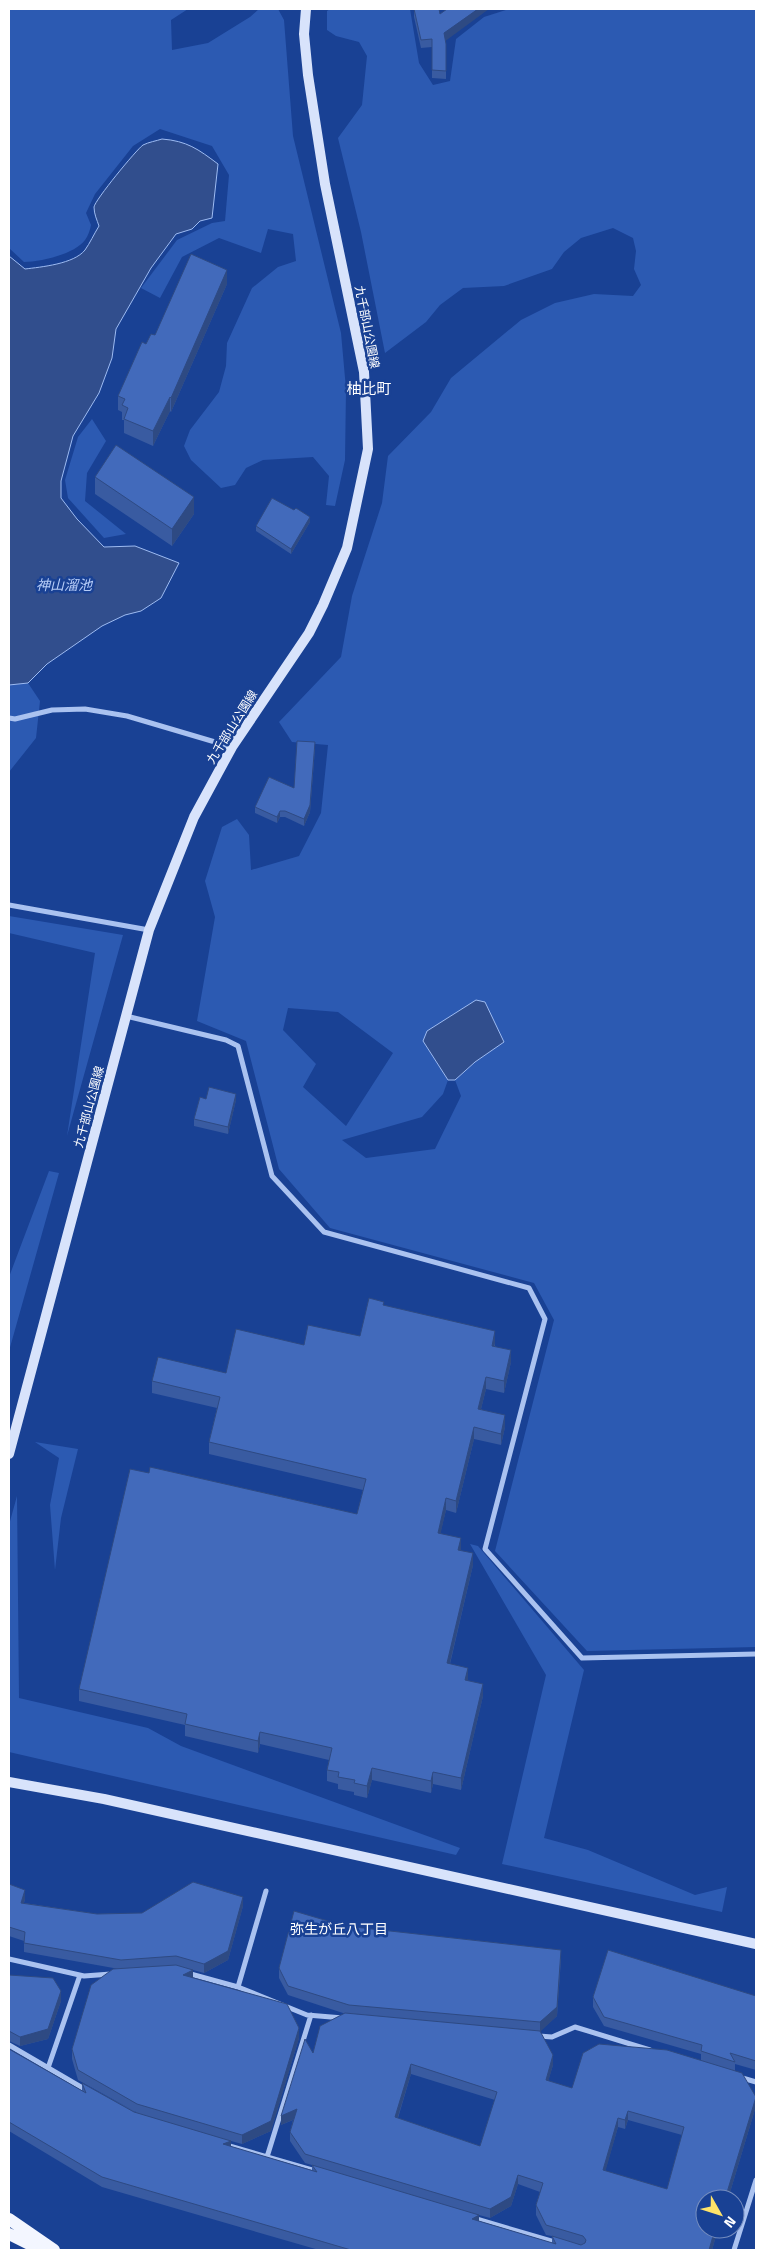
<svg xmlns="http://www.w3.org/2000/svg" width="765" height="2259" font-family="'Titillium Web','Noto Sans JP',sans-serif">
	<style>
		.green { fill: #2c5ab2; fill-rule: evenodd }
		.water { fill: #314e8d; stroke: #9dbbf2 }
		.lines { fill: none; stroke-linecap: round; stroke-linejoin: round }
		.street { stroke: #aac2f0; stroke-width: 5 }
		.secondary { stroke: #d8e3fb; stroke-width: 10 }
		.primary { stroke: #f3f6ff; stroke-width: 12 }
		.wall { fill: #395ba1; fill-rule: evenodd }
		.shaded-wall { fill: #2e4a83 }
		.building { fill: #426abb; stroke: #2e4a83; fill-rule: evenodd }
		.labels { text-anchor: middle; stroke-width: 5; stroke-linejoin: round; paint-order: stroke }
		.street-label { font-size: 12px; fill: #fff; stroke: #194194 }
		.water-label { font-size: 14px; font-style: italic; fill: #b6ccf7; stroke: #194194 }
		.neighbourhood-label { font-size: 14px; fill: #fff; stroke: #194194 }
		.quarter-label { font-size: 15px; fill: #fff; stroke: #194194 }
	</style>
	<rect width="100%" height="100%" fill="#194194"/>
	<path class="green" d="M9 9H188L171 20 172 50 208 43 250 17 259 9H278L284 20 293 136 341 333 346 389 345 460 335 506 326 505 329 476 313 457 263 460 246 468 235 485 221 488 191 460 184 446 190 430 219 392 226 366 227 343 252 288 278 267 296 261 293 234 268 229 261 253 219 238 182 257 160 298 141 288 177 240 212 223 225 221 229 175 212 146 160 129 133 146 95 194 86 213 91 225C90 230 88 236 85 240 75 254 40 262 24 262L9 248Z
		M330 9H410L419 63 433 85 450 81 456 39 484 17 509 9H756V1647L587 1651 495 1551 554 1320 534 1283 330 1228 279 1169 246 1041 197 1021 215 917 205 881 222 827 237 819 249 835 251 870 299 856 321 813 328 745 292 742 279 722 341 657 352 596 382 503 388 456 431 412 451 378 521 320 555 303 594 294 633 296 641 285 634 269 636 251 633 238 613 228 581 238 564 252 552 269 504 286 463 288 440 305 426 322 385 353 361 232 338 138 362 105 367 56 359 42 336 36 327 30V11ZM288 1008 338 1012 393 1053 346 1126 303 1087 316 1064 283 1030ZM423 1041 504 1042 475 1062 455 1080 461 1096 435 1149 366 1158 342 1140 422 1117 443 1094 448 1080Z
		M92 419 106 441 87 473 85 501 126 534 104 538 68 498 65 480 78 437Z
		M28 683 40 701 36 738 9 772V685Z
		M9 916 123 935 67 1136 95 953 9 933Z
		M49 1171 59 1173 9 1351V1277Z
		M35 1442 78 1449 61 1518 55 1570 50 1505 59 1458Z
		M17 1496 19 1698 148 1728 181 1746 460 1848 456 1855 9 1752V1525Z
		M470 1544 478 1546 584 1670 544 1838 588 1850 695 1895 727 1887 722 1912 502 1864 546 1675Z"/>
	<path class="water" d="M162 139C187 141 198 149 218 164L212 218 200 221 192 229 176 234 151 268 116 329 112 358 99 393 73 436 61 481V498L77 519 104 547 135 546 179 563 161 598 141 611 125 615 102 626 47 664 28 683 9 685V256L25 269C41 267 74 264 85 250 90 243 94 234 99 226 97 220 94 214 94 207 95 200 136 150 143 145 149 142 156 141 162 139Z
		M476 1000 485 1002 504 1042 475 1062 455 1080H448L423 1041 427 1031Z"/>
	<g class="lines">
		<path class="street" d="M9 718 15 719 52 710 85 709 127 716 232 747
			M9 905 149 930
			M126 1016 226 1040 238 1046 272 1176 324 1232 529 1288 545 1319 485 1549 582 1658 756 1654
			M9 1959 84 1976 111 1974
			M187 1973 238 1987 307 2015 343 2018
			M238 1987 266 1891
			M539 2036 552 2037 575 2027 650 2050
			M9 2045 86 2090
			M48 2068 80 1975
			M739 2077 756 2082
			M226 2145 319 2172
			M267 2157 311 2015
			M473 2218 558 2243
			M734 2250 756 2180"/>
		<path class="secondary" d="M9 1454 149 930 194 817 232 747 309 633 323 605 347 548 368 449 364 372 325 184 308 75 304 34 306 9
			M9 1782 104 1799 756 1944"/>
		<path class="primary" d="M9 2219 54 2250
			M9 2234 41 2250"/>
	</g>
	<path class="wall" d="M414 9 445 41 446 44V79L432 78V47L421 48 414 17Z
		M227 284 171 412 170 411 153 446 124 433V420H122V412L118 410V396L146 344 155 335Z
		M95 477 194 514 172 546 95 494Z
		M310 522 291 554 256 531V526Z
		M315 748 310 812 304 826 285 817H280L277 823 255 813V807L294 788Z
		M236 1100 228 1134 194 1126V1119Z
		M384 1305 495 1343V1346L511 1362 504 1393 486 1389 481 1409 505 1427 501 1445 474 1439 456 1513 446 1510 440 1534 461 1551 473 1565 450 1664 483 1696 461 1790 433 1784 431 1793 372 1780 367 1798 354 1795V1792L338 1789V1784L327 1781V1770L329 1760 260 1744 258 1753 185 1736V1725L79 1701V1689L149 1473 357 1514 363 1490 209 1454V1442L217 1408 152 1393V1381L226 1373 304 1345 360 1336Z
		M9 1884 25 1899 24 1903 97 1914 142 1913 243 1906 228 1960 204 1973 193 1970V1978L299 2038 271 2131 242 2144 231 2141V2147L312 2170V2165L305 2163 290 2141V2132L293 2120 281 2125 313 2053 346 2014 288 1995 279 1978V1968L345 1926 561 1959 557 2016 540 2031 553 2065 548 2081 572 2088 701 2060V2054L604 2026 593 2007V1997L756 1996V2070L735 2064V2071L756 2106 728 2199H705V2229H718L712 2250H319L102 2187 9 2131V2049L82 2091V2083L136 2112 78 2080 72 2059V2049L119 1969 24 1952V1941L9 1936ZM411 2074 495 2100 480 2146 398 2118ZM628 2120 682 2135 667 2189 605 2171 618 2127 625 2129ZM518 2184 540 2192 536 2205V2215L546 2235 552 2236V2243L479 2221V2215L490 2218 511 2206Z
		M9 1975 61 2001 48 2039 20 2046 9 2041Z"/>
	<path class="shaded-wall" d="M478 9H489L444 42V33Z
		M227 270V284L171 412V398Z
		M170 397V411L153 446V431Z
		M194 497V514L172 546V529Z
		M310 517V522L291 554V549Z
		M315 742 310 812 304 826V819Z
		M280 811V817L277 823V817Z
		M236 1094V1100L228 1134V1127Z
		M495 1331V1343L492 1357V1346Z
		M511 1350V1362L504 1393V1381Z
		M486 1377V1389L478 1421V1409Z
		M505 1415V1427L501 1445V1434Z
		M474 1427V1439L456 1513V1501Z
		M446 1498V1510L438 1545V1533Z
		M461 1538V1550L458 1562V1550Z
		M473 1553V1565L447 1675V1663Z
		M468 1668V1680L465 1692V1680Z
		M483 1684V1696L461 1790V1778Z
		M260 1732V1744L258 1753V1741Z
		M372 1768V1780L367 1798V1786Z
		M433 1772V1784L431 1793V1781Z
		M25 1890V1899L21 1912V1903Z
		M243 1897V1906L228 1960 204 1973V1964Z
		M561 1950 557 2016 540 2032V2022Z
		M193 1970V1979L183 1975Z
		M61 1991V2001L48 2039 20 2046V2037Z
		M299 2028V2038L271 2131 242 2144V2135Z
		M553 2055V2065L546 2089V2080Z
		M411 2064V2074L395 2126V2117Z
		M756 2097V2106L728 2199H725Z
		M297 2109V2118L281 2125V2116Z
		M628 2111V2120L625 2129V2120Z
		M618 2118V2127L603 2180V2170Z
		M231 2141V2150L223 2144Z
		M518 2175V2184L511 2206 490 2218V2209Z
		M479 2215V2224L472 2219Z
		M715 2229H718L712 2250H709Z"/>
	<path class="building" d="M414 9H439L440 14 447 9H478L444 33 446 44V71L432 70V39L421 40Z
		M191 254 227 270 171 398 170 397 153 431 124 419 128 408 122 405 125 399 118 396 142 342 146 344 151 334 155 335Z
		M116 445 194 497 172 529 95 477Z
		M272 498 294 510 296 508 310 517 291 549 256 526Z
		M297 741 315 742 310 805 304 819 285 811H280L277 817 255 807 269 777 294 788Z
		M209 1087 236 1094 228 1127 194 1119 200 1097 206 1099Z
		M369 1298 384 1302 383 1305 495 1331 492 1346 511 1350 504 1381 486 1377 478 1409 505 1415 501 1434 474 1427 456 1501 446 1498 438 1533 461 1538 458 1550 473 1553 447 1663 468 1668 465 1680 483 1684 461 1778 433 1772 431 1781 372 1768 367 1786 354 1783 355 1780 338 1777 339 1772 327 1770 332 1748 260 1732 258 1741 185 1724 187 1714 79 1689 130 1469 149 1473 150 1467 357 1514 366 1479 209 1442 220 1397 152 1381 158 1357 226 1373 236 1329 304 1345 308 1325 360 1336Z
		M193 1882 243 1897 228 1951 204 1964 176 1956 121 1960 24 1943 25 1932 9 1927V1884L25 1890 21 1903 97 1914 142 1913Z
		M294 1911 345 1926 561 1950 557 2007 540 2022 349 2005 288 1986 279 1968Z
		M608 1950 756 1996V2061L730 2053 735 2062 701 2051 702 2045 604 2017 593 1997Z
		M176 1965 193 1970 183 1975 287 2004 299 2028 271 2121 242 2135 137 2104 78 2070 72 2049 91 1985 113 1969Z
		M9 1975 53 1978 61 1991 48 2029 20 2037 9 2031Z
		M345 2013 540 2031 553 2055 546 2080 572 2088 583 2053 599 2044 667 2050 742 2073 756 2097 725 2199H705V2229H715L709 2250H351L102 2177 9 2122V2049L86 2093 82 2083 134 2112 231 2141 223 2144 317 2172 312 2165 479 2215 472 2219 556 2244 552 2236 581 2245 585 2243 586 2240 583 2236 546 2225 536 2205 543 2183 518 2175 511 2197 490 2209 305 2154 290 2132 297 2109 281 2116 305 2039 313 2053 320 2026ZM411 2064 497 2092 480 2146 395 2117ZM628 2111 684 2127 667 2189 603 2170 618 2118 625 2120Z"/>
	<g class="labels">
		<g class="street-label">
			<text transform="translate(367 327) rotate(79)" y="4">九千部山公園線</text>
			<text transform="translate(232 727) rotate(-58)" y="4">九千部山公園線</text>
			<text transform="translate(89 1107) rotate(-75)" y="4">九千部山公園線</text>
		</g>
		<g class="water-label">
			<text x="64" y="590">神山溜池</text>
		</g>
		<g class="neighbourhood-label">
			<text x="339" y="1934">弥生が丘八丁目</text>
		</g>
		<g class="quarter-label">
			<text x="369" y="394">柚比町</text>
		</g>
	</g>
	<rect width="765" height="2259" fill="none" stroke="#ffffff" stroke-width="20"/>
	<g transform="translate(720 2214) rotate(129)"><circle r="24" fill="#194194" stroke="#758dbf"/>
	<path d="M0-4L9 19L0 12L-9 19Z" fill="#ffe469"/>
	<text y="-8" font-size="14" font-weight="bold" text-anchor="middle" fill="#ffffff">N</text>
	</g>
</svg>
